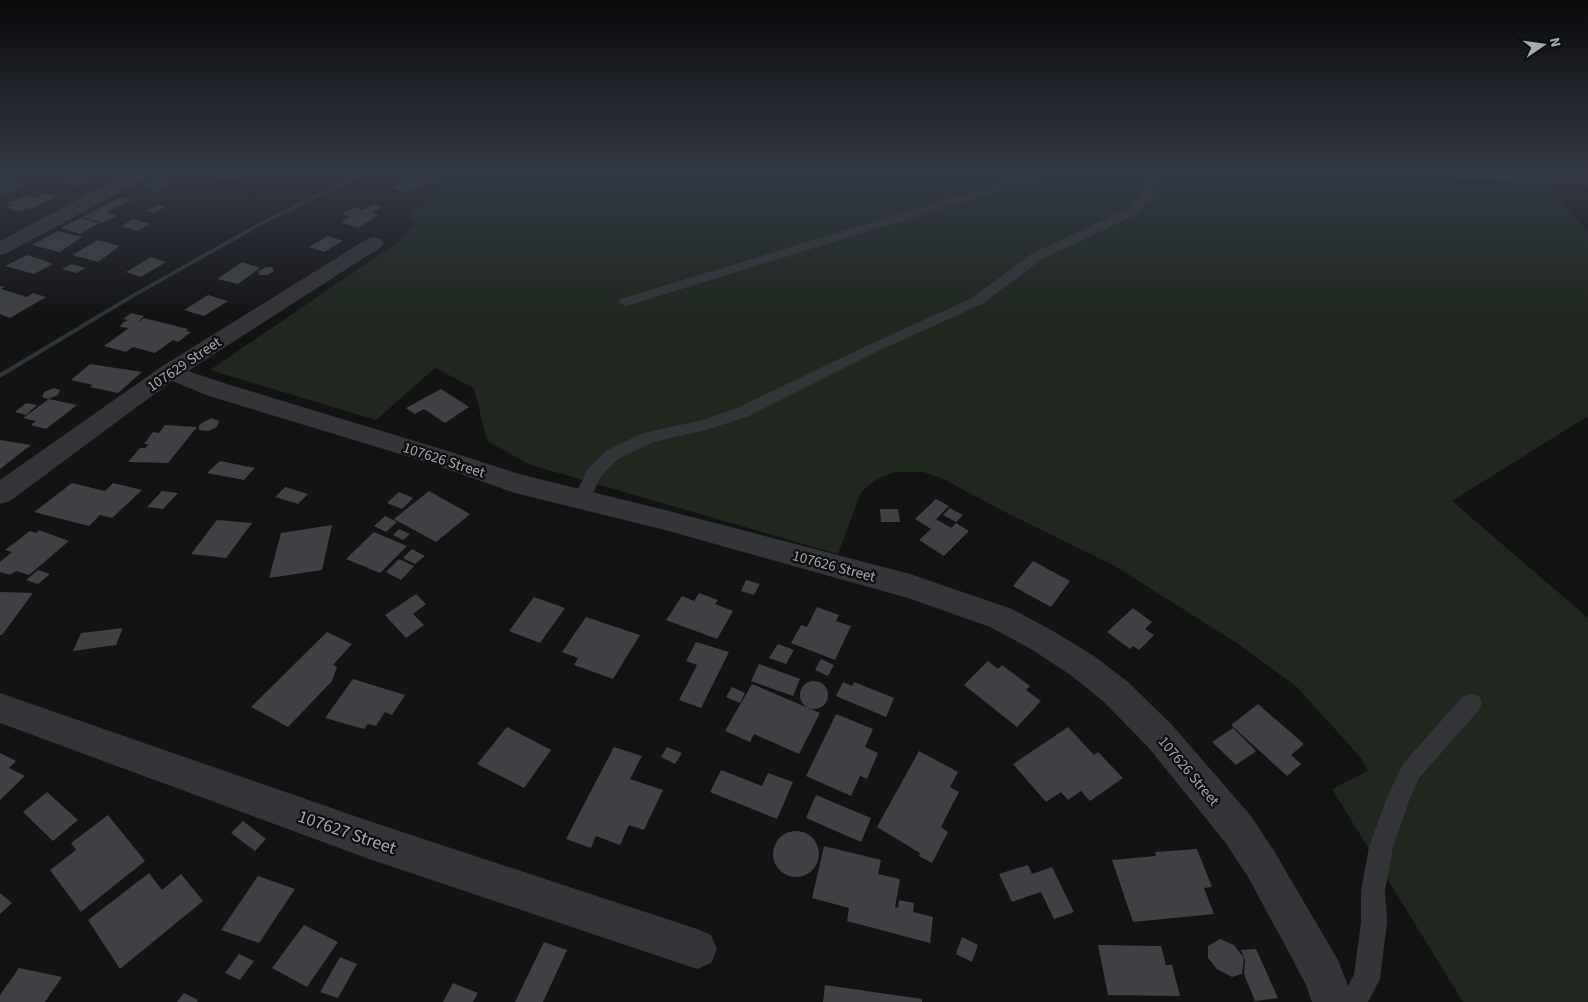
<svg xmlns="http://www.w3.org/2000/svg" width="1588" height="1002" font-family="'Source Sans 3',sans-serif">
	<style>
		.green { fill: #1f271f }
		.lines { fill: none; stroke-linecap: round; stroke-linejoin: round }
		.stream { fill: #2b353a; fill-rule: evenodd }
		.building { fill: #3f4144 }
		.service { fill: #343539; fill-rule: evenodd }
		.minor { fill: #343539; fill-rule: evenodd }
		.labels { text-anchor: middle; stroke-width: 4.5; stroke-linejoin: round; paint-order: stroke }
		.street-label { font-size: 15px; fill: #a4abb5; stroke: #0e0e0f }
		.near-street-label { font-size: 18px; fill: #a4abb5; stroke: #0e0e0f }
	</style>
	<rect width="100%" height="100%" fill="#131314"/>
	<path class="green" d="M459 175H1413L1456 184 1548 188 1554 192 1588 233V416L1452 501 1588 618V1002H1463L1332 789 1368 771 1361 758 1296 686 1238 644 1115 566 1009 514 941 478 923 472H895L881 477 870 484 861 492 838 554 531 465 487 441 474 388 435 368 376 420 210 370 398 242 415 223 409 212Z"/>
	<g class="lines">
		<path class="stream" d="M357 175H365L262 225 131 299 0 378V373L127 297 258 223Z"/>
	</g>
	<path class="building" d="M71 175H75L91 180 80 186 62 180Z
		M210 175H239L226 181Z
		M413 175H435L433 177 440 179 430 185 425 183 406 193 391 188Z
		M14 176 22 179 15 182 27 185 0 196V183Z
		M159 179 170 185 157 192 142 186Z
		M46 193 55 197 31 209 28 208 19 212 7 207 11 205 7 203 25 196 35 198Z
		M121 197 131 200 106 212 117 216 102 223 83 217Z
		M373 204 382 207 372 213 379 215 358 228 341 222 350 217 342 214 355 207 363 210Z
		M157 205 165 207 154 213 147 211Z
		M80 218 99 223 80 234 61 228Z
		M133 219 150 224 138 231 121 226Z
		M58 231 82 237 60 252 32 245Z
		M328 236 343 241 324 252 309 247Z
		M98 240 120 246 98 262 72 255Z
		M27 255 46 261 53 264 34 274 5 266Z
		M151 257 166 262 141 277 126 272Z
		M242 262 260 268 238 284 217 279Z
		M71 264 86 268 76 273 62 269Z
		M266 267H272L274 271 267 275H259V271Z
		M0 286 5 287 1 289 27 297 33 293 46 297 10 318 0 314Z
		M208 295 228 301 204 316 184 310Z
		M131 313 144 316 137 323 144 318 188 329 186 331 191 332 178 342 173 340 155 353 133 347 126 352 104 346 129 328 120 327 122 323 128 320 123 319Z
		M90 364 142 372 118 393 90 387 93 385 71 380Z
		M54 388 60 390 58 395 48 399 42 397 44 392Z
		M441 389 469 407 445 423 424 409 415 414 406 408Z
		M49 399 77 405 46 429 31 425 36 421 23 418Z
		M26 403 37 405 26 415 15 412Z
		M211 418 219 421 217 427 209 431 199 430V425Z
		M165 425 197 427 168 463 128 462 140 448H145L149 444H144L153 432 159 433Z
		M0 440 31 445 0 469Z
		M220 461 255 468 244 480 207 473Z
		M72 483 105 491 113 483 142 490 112 518 100 515 89 526 34 512Z
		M285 487 308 494 298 504 275 497Z
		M162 491 178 493 163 509 147 507Z
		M429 491 470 514 436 542 394 519Z
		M399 492 413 498 402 509 387 503Z
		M936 499 949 506 936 519 951 528 956 523 969 531 944 556 919 540 931 529 915 519Z
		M950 508 963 515 956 522 943 515Z
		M880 509H898L900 522H881Z
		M385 516 397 522 386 532 374 526Z
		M217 520 252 523 226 558 191 554Z
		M332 525 322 570 269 578 281 533Z
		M399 529 410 534 403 540 393 535Z
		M39 530 69 541 29 575 16 571 10 575 0 572V562L12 552 5 550 30 531 36 533Z
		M374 532 407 546 380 573 346 559Z
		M412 549 425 556 415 564 403 558Z
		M399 559 414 566 401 580 386 572Z
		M1033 561 1070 581 1051 607 1013 586Z
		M38 570 50 574 38 584 26 580Z
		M746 580 760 584 754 595 741 591Z
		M0 592 33 593 2 635H0Z
		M699 593 718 600 715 604 733 611 717 639 666 620 682 596 694 601Z
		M416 594 426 604 413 614 424 625 406 638 385 615Z
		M534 597 565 608 540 643 509 631Z
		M817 607 839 615 836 621 851 626 835 660 791 643 801 625 807 627Z
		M1133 608 1152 622 1145 629 1154 635 1139 650 1133 646 1130 649 1107 632Z
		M586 617 640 635 613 679 574 665 578 658 562 652Z
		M123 628 116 645 73 651 81 633Z
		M327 632 352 644 333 665 337 667 332 681 288 727 251 707Z
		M696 642 729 652 701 708 679 700 697 665 686 661Z
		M778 644 794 650 786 664 769 658Z
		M821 659 834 665 828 676 815 670Z
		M988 661 998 669 1002 665 1030 686 1026 690 1041 701 1017 727 964 685Z
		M759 664 800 679 793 696 751 681Z
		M353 679 405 695 392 715 385 712 376 726 368 724 364 729 325 718Z
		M800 695a14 14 0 1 1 28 0a14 14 0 1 1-28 0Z
		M843 682 852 686 854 682 894 698 886 717 836 696Z
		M752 684 820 713 799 754 754 734 750 742 725 731Z
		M732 687 745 693 740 703 726 697Z
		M1258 704 1304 744 1291 755 1301 764 1287 776 1231 725Z
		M836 714 873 729 865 747 878 753 867 779 860 776 851 796 806 776Z
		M507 727 551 750 524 788 477 764Z
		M1068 727 1094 755 1098 752 1123 778 1090 801 1081 791 1068 800 1061 792 1046 802 1013 764Z
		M1233 728 1256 751 1236 765 1212 742Z
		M614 747 642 756 630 779 663 790 644 830 629 825 620 845 596 836 591 848 566 839Z
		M667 747 682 753 675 764 661 757Z
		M919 751 958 772 950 787 959 792 941 827 948 832 932 863 919 856 920 853 877 827Z
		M0 753 16 761 9 768 25 776 0 800Z
		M721 770 762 786 768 773 793 782 777 819 710 792Z
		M47 792 78 820 53 841 23 812Z
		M816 795 871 818 861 842 806 818Z
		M108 815 145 861 81 912 50 870 76 850 71 843Z
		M243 821 266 839 255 851 231 833Z
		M773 854a23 23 0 1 1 46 0a23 23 0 1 1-46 0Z
		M824 846 881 860 878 874 900 879 895 907 898 908 899 900 914 903 913 912 933 917 930 943 847 921 849 908 812 898Z
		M1197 849 1212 887 1204 888 1214 914 1133 922 1112 860 1156 856 1155 852Z
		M1028 865 1032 874 1052 867 1074 912 1054 919 1041 892 1012 902 999 874Z
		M149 873 162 890 181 874 203 901 120 969 88 920Z
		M258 876 295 889 259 943 221 930Z
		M0 893 12 903 0 914Z
		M304 925 338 942 307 987 272 968Z
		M962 937 978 945 972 962 956 954Z
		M1220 939 1234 945 1244 958 1242 974 1232 977 1217 969 1208 958V946Z
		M544 942 567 950 543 1002H515Z
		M1098 945 1161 946 1166 965H1172L1180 996 1108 995Z
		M1256 949 1278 998 1255 1001 1244 974 1245 960 1246 962 1241 950Z
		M239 954 254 961 240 980 225 973Z
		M340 957 357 964 338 998 320 992Z
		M19 968 62 977 45 1002H0V995Z
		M453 983 478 993 473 1002H443Z
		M825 985 922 999V1002H823Z
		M184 993 198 1000 197 1002H177Z"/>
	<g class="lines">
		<path class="service" d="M1027 175H1045L1044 177 630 305 625 306 618 302 620 299Z
			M1147 175H1159L1153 195 1137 214 1041 260 982 304 874 353 749 416 706 430 653 442 618 459 601 476 588 504 582 505 576 504 573 499 588 469 606 451 643 433 703 420 737 408 864 347 972 298 1031 254 1129 208 1141 194Z
			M1471 694 1479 696 1482 703 1479 710 1419 778 1410 798 1393 847 1385 891 1387 922 1380 979 1368 1002H1323L1327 993 1348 986 1354 975 1361 922V891L1369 847 1388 795 1403 764 1463 696Z"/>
		<path class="minor" d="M124 175H148L145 179 7 253 0 255V241Z
			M1455 175H1588V185L1464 180 1458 179Z
			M374 237 381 239 384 243 381 247 188 371 227 384 451 452 519 474 665 510 910 574 1012 609 1053 631 1094 656 1128 682 1172 725 1251 816 1274 851 1338 960 1354 1002H1312L1306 985 1286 947 1248 877 1225 842 1148 747 1104 702 1072 676 1031 649 990 627 908 598 665 530 515 493 433 464 209 396 172 381 10 501 0 504V480L161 367 367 239Z
			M0 693 369 821 697 929 711 935 717 949 711 963 697 969 369 859 0 723Z"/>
	</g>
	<linearGradient id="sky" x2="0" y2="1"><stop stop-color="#0a0a0b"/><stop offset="0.55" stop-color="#333945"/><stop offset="1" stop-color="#333945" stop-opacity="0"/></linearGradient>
	<rect width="1588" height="316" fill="url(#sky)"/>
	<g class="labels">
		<g class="street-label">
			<text transform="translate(184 364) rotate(-34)" y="5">107629 Street</text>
			<text transform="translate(444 460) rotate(18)" y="5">107626 Street</text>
			<text transform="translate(834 566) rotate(15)" y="5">107626 Street</text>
			<text transform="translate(1189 771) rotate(50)" y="5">107626 Street</text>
		</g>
		<g class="near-street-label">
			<text transform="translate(347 832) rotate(19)" y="6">107627 Street</text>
		</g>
	</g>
	<g transform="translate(1543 45) rotate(77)" stroke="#0e0e0f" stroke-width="4" paint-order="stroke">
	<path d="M0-4L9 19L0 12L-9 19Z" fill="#a4abb5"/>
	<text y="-8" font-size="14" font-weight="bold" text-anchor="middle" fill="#a4abb5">N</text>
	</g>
</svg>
